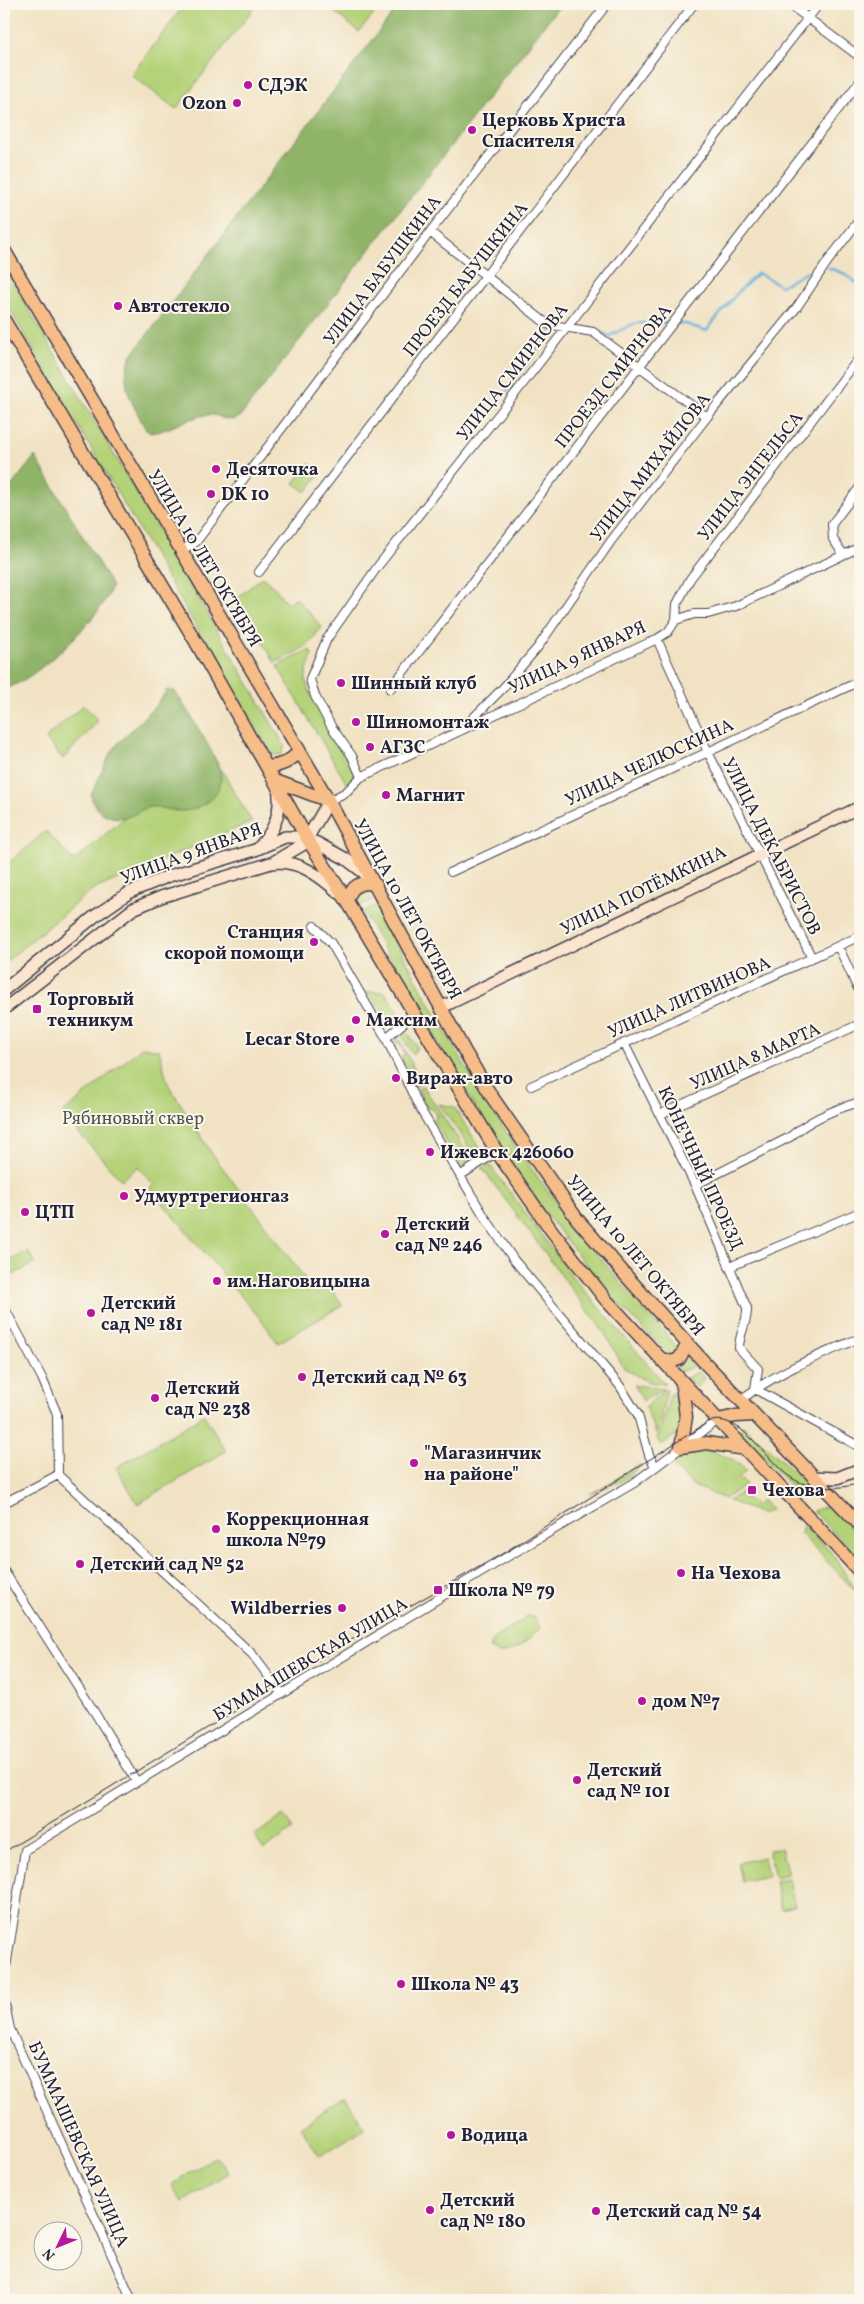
<svg xmlns="http://www.w3.org/2000/svg" width="864" height="2304" font-family="Vollkorn,serif">
	<style>
		.green { fill: #b4d278; stroke: #6b7a5a }
		.forest { fill: #8fb468; stroke: #586b52 }
		.lines { fill: none; stroke-linecap: round; stroke-linejoin: round }
		.stream { stroke: #66b0de; stroke-width: 2.5 }
		.street-casing { stroke: #413f4f; stroke-width: 10 }
		.secondary-casing { stroke: #413f4f; stroke-width: 14 }
		.primary-casing { stroke: #413f4f; stroke-width: 15 }
		.street { stroke: #fff; stroke-width: 8 }
		.secondary { stroke: #fce5cf; stroke-width: 11 }
		.primary { stroke: #f7bd88; stroke-width: 12 }
		.tram { stroke: #22223b; stroke-width: 1 }
		.poi-dot { fill: #b5179e; stroke: #fbf7ec; stroke-width: 2 }
		.labels { text-anchor: middle; stroke-width: 4; stroke-linejoin: round; paint-order: stroke }
		.poi-label { font-size: 18px; font-weight: bold; fill: #22223b; stroke: #fbf7ec; text-anchor: start }
		.street-label { font-size: 18px; fill: #22223b; stroke: #fbf7ec }
		.park-label { font-size: 18px; fill: #4e574d; stroke: #fbf7ec }
	</style>
	<rect width="100%" height="100%" fill="#fbf7ec"/>
	<filter id="ink" filterUnits="userSpaceOnUse"><feTurbulence type="fractalNoise" baseFrequency=".02" numOctaves="2"/><feDisplacementMap in="SourceGraphic" scale="10" xChannelSelector="R" yChannelSelector="G"/><feConvolveMatrix kernelMatrix="1 2 1 2 8 2 1 2 1" color-interpolation-filters="sRGB"/></filter>
	<filter id="wash" filterUnits="userSpaceOnUse"><feTurbulence type="fractalNoise" baseFrequency=".0096" numOctaves="4" result="noise"/><feDisplacementMap in="SourceGraphic" scale="20" xChannelSelector="R" yChannelSelector="G"/><feGaussianBlur stdDeviation="1.12" result="paint"/><feColorMatrix in="noise" values="0 0 0 0 0 0 0 0 0 0 0 0 0 0 0 0 0 1.4 0 .05"/><feComposite in="paint" operator="in"/></filter>
	<g filter="url(#wash)">
		<rect width="100%" height="100%" fill="#f1e2c3"/>
		<path class="green" d="M185 4H257L176 109 131 75Z
			M325 4H382L359 32Z
			M4 267 285 746 281 755 271 754 4 300Z
			M309 463 321 473 306 492 294 483Z
			M262 577 276 589 286 603 296 598 322 627 307 646 275 663 237 598Z
			M310 650 312 654C311 663 305 670 306 680 309 701 345 749 356 771L355 777 347 784 277 666Z
			M84 705 98 721 63 759 46 739 50 734Z
			M192 720 252 822 92 890 4 963V867L46 831 74 861 150 796Z
			M365 889 373 900 360 906 355 897V891Z
			M376 905C413 972 449 1042 490 1107 545 1194 610 1273 679 1349L676 1355 670 1356 609 1294 545 1213 477 1111 363 912Z
			M367 992H385L399 1015 398 1021 393 1023Z
			M405 1028 417 1047 413 1055 399 1031Z
			M396 1034 421 1082 415 1087 401 1057 405 1054 399 1042 395 1043Z
			M142 1047 159 1050 168 1084 211 1152 317 1295 329 1286 343 1305 278 1343 263 1322 150 1188 154 1185 138 1167 121 1180 62 1114Z
			M423 1086 473 1162 462 1169 433 1120 437 1117 432 1108 428 1109 418 1089Z
			M439 1104 454 1107 482 1151 483 1155 478 1160Z
			M489 1164 571 1275 665 1384 647 1382 624 1368 605 1334 482 1168Z
			M28 1251 35 1263 5 1279 4 1264Z
			M687 1358 695 1366 680 1372 676 1369Z
			M699 1371 704 1379 697 1387 686 1378Z
			M634 1385 664 1389 643 1401Z
			M666 1389 667 1391 656 1434 645 1407Z
			M671 1393C683 1399 680 1421 681 1432L661 1445 657 1439Z
			M204 1415 226 1451 138 1504 116 1468Z
			M744 1426 818 1494 800 1497 740 1431 741 1428Z
			M703 1449C718 1453 736 1459 746 1471L739 1478 746 1484 725 1499 694 1486 669 1463 689 1452Z
			M642 1464 626 1479 590 1494Z
			M748 1487 743 1495 756 1506 762 1500 771 1510 762 1514 729 1501Z
			M829 1505 860 1538V1560L813 1511Z
			M802 1527 807 1529 831 1552 860 1596 801 1534Z
			M528 1616 535 1618 540 1628C528 1640 515 1653 498 1654L489 1648 493 1639Z
			M283 1815 293 1829 264 1850 254 1836Z
			M781 1848 788 1874 775 1877 768 1850Z
			M764 1857 768 1876 742 1881 738 1863Z
			M789 1879 795 1906 781 1909 775 1881Z
			M345 2097 365 2128 320 2156 300 2127Z
			M216 2156 228 2173 183 2202 171 2185Z"/>
		<path class="forest" d="M400 4H561L240 417C224 425 221 413 207 415 187 417 170 431 151 433L146 430C133 403 118 386 131 356Z
			M35 456 112 586C104 615 33 683 4 689V495Z
			M167 690 175 691C185 708 222 762 221 778 221 797 197 812 180 811 170 811 160 806 150 807 143 808 139 812 133 815 116 823 93 814 91 795L110 754 119 742 156 705Z"/>
		<g class="lines">
			<path class="stream" d="M829 268 843 273 860 285
				M545 319H560
				M675 324H686L706 331 739 291 758 273 781 286 807 272
				M590 328 609 336 635 323H669
				M503 396 560 319"/>
		</g>
	</g>
	<g filter="url(#ink)">
		<g class="lines">
			<g class="street-casing">
				<path id="street" d="M789 4 860 57
					M430 232 547 324 593 332 707 417
					M180 551 196 542 430 232 607 4
					M843 554 833 539 832 524 860 487
					M259 572 694 4
					M676 620 677 604 690 579 860 357
					M657 639 708 752 812 958
					M390 689 860 81
					M460 731 503 688 538 647 611 541 707 417 797 307 828 261 860 219
					M361 777 352 756 331 726 315 696 310 679 327 639 378 566 518 390 819 4
					M329 801 346 792 361 777 657 639 668 632 676 620 694 614H708L736 606 860 547
					M451 872 860 681
					M314 926 331 943 386 1038 419 1107 484 1216 514 1260 620 1386 638 1415 649 1455 655 1466
					M838 946 860 993
					M386 1038 413 1015
					M624 1043 695 1185 747 1308C748 1322 739 1333 739 1348L758 1369 755 1389
					M531 1086 860 936
					M661 1114 860 1024
					M461 1175 497 1152
					M695 1185 790 1137C810 1119 835 1109 860 1102
					M729 1267 860 1212
					M4 1307 42 1378 57 1414 58 1475 4 1503
					M755 1389 860 1447
					M741 1400C776 1372 820 1355 860 1338
					M58 1475 252 1654 282 1694
					M4 1571 95 1713 136 1781
					M4 1979 25 1850 505 1558 634 1483 718 1420
					M4 1999 10 2029 132 2300"/>
			</g>
			<g class="secondary-casing">
				<path id="secondary" d="M260 846C276 829 282 810 278 787
					M275 861 304 844 329 801
					M4 990 95 916 130 892 169 876 255 850 285 837H299L317 843 346 859 368 876
					M442 1007 860 807
					M4 1009 133 909 161 897 271 863C297 858 320 876 339 893
					M814 1477 837 1478 860 1469"/>
			</g>
			<g class="primary-casing">
				<path id="primary" d="M4 250 329 801 465 1052 492 1097 577 1219 629 1279 705 1363 860 1525
					M4 320 196 642 308 840 347 901 497 1152 552 1231 606 1300 860 1572
					M268 767C281 766 291 762 299 751
					M276 781 329 801
					M347 901C351 886 361 880 376 885
					M660 1358 671 1362 679 1359 688 1344
					M682 1384 686 1417 681 1447 707 1443 745 1449
					M718 1420 736 1416 755 1415"/>
			</g>
			<use href="#street" class="street"/>
			<use href="#secondary" class="secondary"/>
			<use href="#primary" class="primary"/>
			<path class="tram" d="M4 1852 371 1628 502 1554 708 1422C740 1410 767 1462 790 1477 809 1490 839 1490 860 1483"/>
		</g>
	</g>
	<g class="poi-dot">
		<circle cx="248" cy="85" r="5"/>
		<circle cx="237" cy="103" r="5"/>
		<circle cx="472" cy="130" r="5"/>
		<circle cx="118" cy="306" r="5"/>
		<circle cx="216" cy="469" r="5"/>
		<circle cx="211" cy="494" r="5"/>
		<circle cx="341" cy="683" r="5"/>
		<circle cx="356" cy="722" r="5"/>
		<circle cx="370" cy="747" r="5"/>
		<circle cx="386" cy="795" r="5"/>
		<circle cx="314" cy="942" r="5"/>
		<rect x="32" y="1004" width="10" height="10" rx="2.5"/>
		<circle cx="356" cy="1020" r="5"/>
		<circle cx="350" cy="1039" r="5"/>
		<circle cx="396" cy="1078" r="5"/>
		<circle cx="430" cy="1152" r="5"/>
		<circle cx="124" cy="1196" r="5"/>
		<circle cx="25" cy="1212" r="5"/>
		<circle cx="385" cy="1234" r="5"/>
		<circle cx="217" cy="1281" r="5"/>
		<circle cx="91" cy="1313" r="5"/>
		<circle cx="302" cy="1377" r="5"/>
		<circle cx="155" cy="1398" r="5"/>
		<circle cx="414" cy="1463" r="5"/>
		<rect x="747" y="1485" width="10" height="10" rx="2.5"/>
		<circle cx="216" cy="1529" r="5"/>
		<circle cx="80" cy="1564" r="5"/>
		<circle cx="681" cy="1573" r="5"/>
		<rect x="433" y="1585" width="10" height="10" rx="2.5"/>
		<circle cx="342" cy="1608" r="5"/>
		<circle cx="642" cy="1701" r="5"/>
		<circle cx="577" cy="1780" r="5"/>
		<circle cx="401" cy="1984" r="5"/>
		<circle cx="451" cy="2135" r="5"/>
		<circle cx="430" cy="2210" r="5"/>
		<circle cx="596" cy="2211" r="5"/>
	</g>
	<g class="labels">
		<g class="poi-label">
			<text x="258" y="91">СДЭК</text>
			<text x="227" y="109" text-anchor="end">Ozon</text>
			<text x="482" y="126">Церковь Христа<tspan x="482" dy="21">Спасителя</tspan></text>
			<text x="128" y="312">Автостекло</text>
			<text x="226" y="475">Десяточка</text>
			<text x="221" y="500">DK 10</text>
			<text x="351" y="689">Шинный клуб</text>
			<text x="366" y="728">Шиномонтаж</text>
			<text x="380" y="753">АГЗС</text>
			<text x="396" y="801">Магнит</text>
			<text x="304" y="938" text-anchor="end">Станция<tspan x="304" dy="21">скорой помощи</tspan></text>
			<text x="47" y="1005">Торговый<tspan x="47" dy="21">техникум</tspan></text>
			<text x="366" y="1026">Максим</text>
			<text x="340" y="1045" text-anchor="end">Lecar Store</text>
			<text x="406" y="1084">Вираж-авто</text>
			<text x="440" y="1158">Ижевск 426060</text>
			<text x="134" y="1202">Удмуртрегионгаз</text>
			<text x="35" y="1218">ЦТП</text>
			<text x="395" y="1230">Детский<tspan x="395" dy="21">сад № 246</tspan></text>
			<text x="227" y="1287">им.Наговицына</text>
			<text x="101" y="1309">Детский<tspan x="101" dy="21">сад № 181</tspan></text>
			<text x="312" y="1383">Детский сад № 63</text>
			<text x="165" y="1394">Детский<tspan x="165" dy="21">сад № 238</tspan></text>
			<text x="424" y="1459">"Магазинчик<tspan x="424" dy="21">на районе"</tspan></text>
			<text x="762" y="1496">Чехова</text>
			<text x="226" y="1525">Коррекционная<tspan x="226" dy="21">школа №79</tspan></text>
			<text x="90" y="1570">Детский сад № 52</text>
			<text x="691" y="1579">На Чехова</text>
			<text x="448" y="1596">Школа № 79</text>
			<text x="332" y="1614" text-anchor="end">Wildberries</text>
			<text x="652" y="1707">дом №7</text>
			<text x="587" y="1776">Детский<tspan x="587" dy="21">сад № 101</tspan></text>
			<text x="411" y="1990">Школа № 43</text>
			<text x="461" y="2141">Водица</text>
			<text x="440" y="2206">Детский<tspan x="440" dy="21">сад № 180</tspan></text>
			<text x="606" y="2217">Детский сад № 54</text>
		</g>
		<g class="street-label">
			<text transform="translate(382 270) rotate(-53)" y="6">УЛИЦА БАБУШКИНА</text>
			<text transform="translate(465 279) rotate(-52)" y="6">ПРОЕЗД БАБУШКИНА</text>
			<text transform="translate(512 372) rotate(-52)" y="6">УЛИЦА СМИРНОВА</text>
			<text transform="translate(613 376) rotate(-52)" y="6">ПРОЕЗД СМИРНОВА</text>
			<text transform="translate(650 467) rotate(-52)" y="6">УЛИЦА МИХАЙЛОВА</text>
			<text transform="translate(750 476) rotate(-52)" y="6">УЛИЦА ЭНГЕЛЬСА</text>
			<text transform="translate(205 558) rotate(59)" y="6">УЛИЦА 10 ЛЕТ ОКТЯБРЯ</text>
			<text transform="translate(577 657) rotate(-25)" y="6">УЛИЦА 9 ЯНВАРЯ</text>
			<text transform="translate(649 762) rotate(-25)" y="6">УЛИЦА ЧЕЛЮСКИНА</text>
			<text transform="translate(772 846) rotate(63)" y="6">УЛИЦА ДЕКАБРИСТОВ</text>
			<text transform="translate(191 853) rotate(-20)" y="6">УЛИЦА 9 ЯНВАРЯ</text>
			<text transform="translate(643 890) rotate(-26)" y="6">УЛИЦА ПОТЁМКИНА</text>
			<text transform="translate(408 909) rotate(61)" y="6">УЛИЦА 10 ЛЕТ ОКТЯБРЯ</text>
			<text transform="translate(689 997) rotate(-24)" y="6">УЛИЦА ЛИТВИНОВА</text>
			<text transform="translate(755 1056) rotate(-24)" y="6">УЛИЦА 8 МАРТА</text>
			<text transform="translate(701 1168) rotate(65)" y="6">КОНЕЧНЫЙ ПРОЕЗД</text>
			<text transform="translate(636 1255) rotate(50)" y="6">УЛИЦА 10 ЛЕТ ОКТЯБРЯ</text>
			<text transform="translate(310 1659) rotate(-31)" y="6">БУММАШЕВСКАЯ УЛИЦА</text>
			<text transform="translate(79 2144) rotate(66)" y="6">БУММАШЕВСКАЯ УЛИЦА</text>
		</g>
		<g class="park-label">
			<text x="133" y="1124">Рябиновый сквер</text>
		</g>
	</g>
	<rect width="864" height="2304" fill="none" stroke="#fbf7ec" stroke-width="20"/>
	<g transform="translate(58 2246) rotate(227)"><circle r="24" fill="#fbf7ec" stroke="#a4a2a5"/>
	<path d="M0-4L9 19L0 12L-9 19Z" fill="#b5179e"/>
	<text y="-8" font-size="14" font-weight="bold" text-anchor="middle" fill="#22223b">N</text>
	</g>
</svg>
